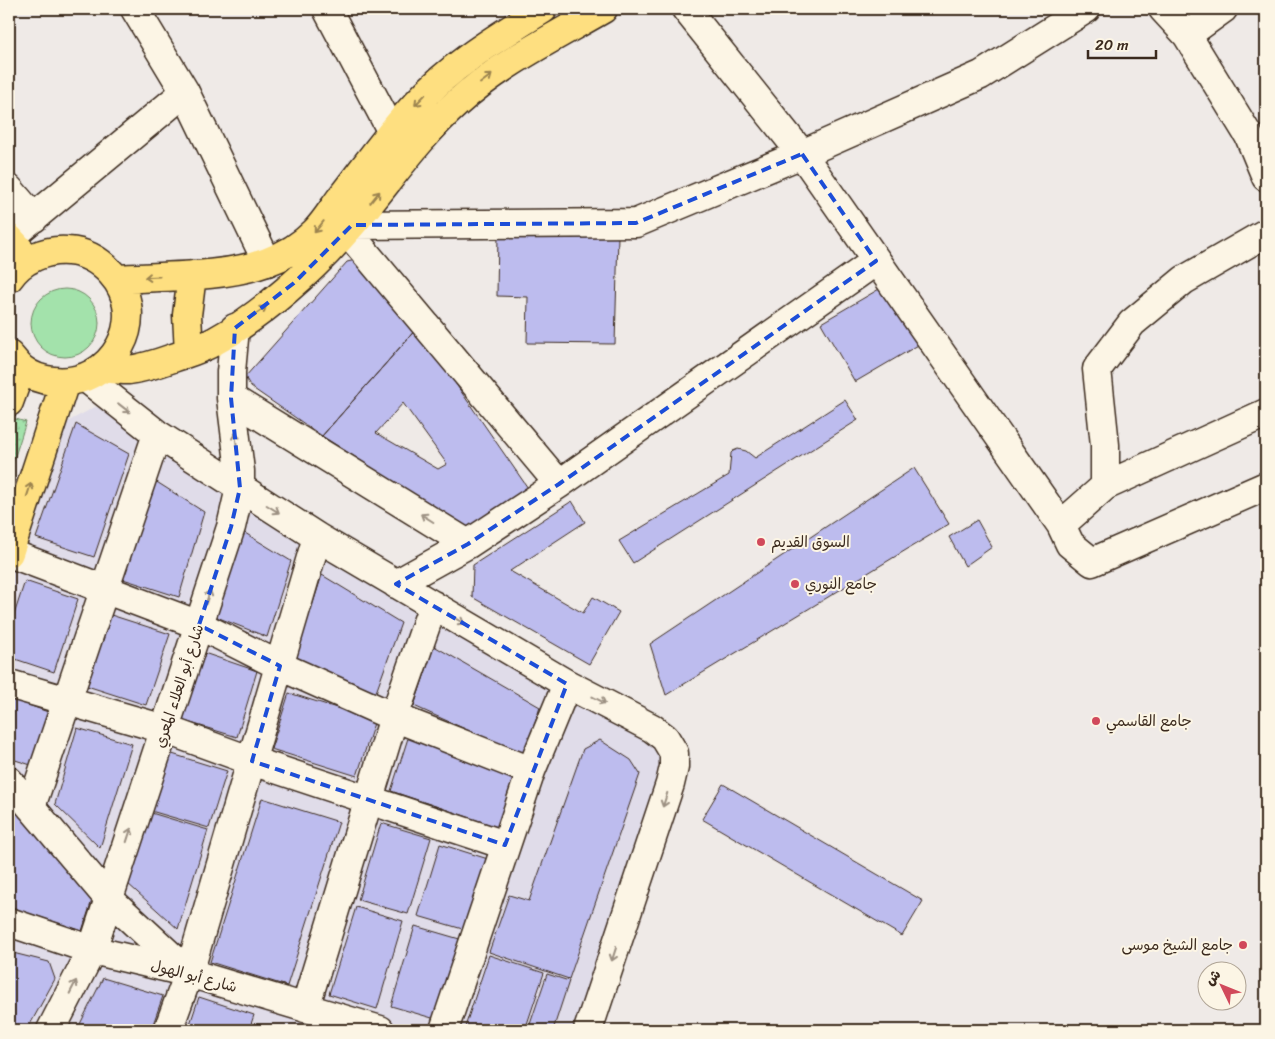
<svg xmlns="http://www.w3.org/2000/svg" width="1275" height="1039" font-family="Sriracha,'Playpen Sans Arabic',sans-serif">
	<style>
		.built { fill: #e0dce9 }
		.grass { fill: url(#grass-dots); stroke: #6f8664 }
		.park { fill: #a3e2ab; stroke: #6f8664 }
		.building { fill: #bdbcee; stroke: #3b2a1e; fill-rule: evenodd }
		.lines { fill: none; stroke-linecap: round; stroke-linejoin: round }
		.minor-casing { stroke: #3b2a1e; stroke-width: 31 }
		.major-casing { stroke: #3b2a1e; stroke-width: 31 }
		.minor { stroke: #fcf5e5; stroke-width: 28 }
		.major { stroke: #fedf80; stroke-width: 28 }
		.oneway { stroke: #9c844f }
		.oneway2 { stroke: #9c9082 }
		.marked { fill: none; stroke: #1d4ed8; stroke-width: 4; stroke-dasharray: 10 6; stroke-linejoin: round }
		.poi-dot { fill: #d1495b; stroke: #fcf5e5; stroke-width: 2 }
		.labels { text-anchor: middle; stroke-width: 4; stroke-linejoin: round; paint-order: stroke }
		.poi-label { font-size: 15px; fill: #3b2a1e; stroke: #fcf5e5; text-anchor: start }
		.street-label { font-size: 15px; fill: #3b2a1e; stroke: #fcf5e5 }
	</style>
	<defs>
		<pattern id="grass-dots" width="8" height="8" patternUnits="userSpaceOnUse" patternTransform="scale(1.25)"><rect width="8" height="8" fill="#a3e2ab"/><path d="M2 2h.1M6 6h.1" fill="none" stroke="#8dc293" stroke-width="1.8" stroke-linecap="round"/></pattern>
	</defs>
	<rect width="100%" height="100%" fill="#efeae7"/>
	<filter id="ink" filterUnits="userSpaceOnUse"><feTurbulence type="fractalNoise" baseFrequency=".02" numOctaves="2"/><feDisplacementMap in="SourceGraphic" scale="10" xChannelSelector="R" yChannelSelector="G"/><feConvolveMatrix kernelMatrix="1 2 1 2 8 2 1 2 1" color-interpolation-filters="sRGB"/></filter>
	<g filter="url(#ink)">
		<path class="built" d="M95 407 117 411 674 753 588 1030H9V553L67 422Z"/>
		<path class="grass" d="M9 417 26 422 9 475Z"/>
		<path class="park" d="M31 323a34 34 0 1 1 68 0a34 34 0 1 1-68 0Z"/>
		<path class="building" d="M498 234 618 236 615 344 527 343 528 297 497 296Z
			M360 259 417 328 322 436 251 387 245 377 347 262Z
			M886 285 920 344 855 382 821 323Z
			M417 328 530 491 470 530 322 436ZM403 403 447 464 438 469 376 433Z
			M845 400 858 420 633 563 619 541 729 475 731 453 733 451 738 449 746 451 755 458Z
			M76 424 129 454 94 557 36 538Z
			M914 468 949 524 666 695 650 644Z
			M152 479 204 512 179 597 120 578Z
			M572 501 585 522 510 571 583 613 593 597 619 612 589 664 472 597 473 565Z
			M977 520 992 547 965 566 949 537Z
			M240 530 291 561 267 637 214 616Z
			M322 575 401 623 375 695 295 659Z
			M25 581 78 599 54 672 9 657V630Z
			M111 615 170 634 146 705 87 686Z
			M434 646 540 707 525 756 414 706Z
			M204 653 257 671 237 737 181 720Z
			M289 693 375 720 357 776 271 749Z
			M9 698 48 712 31 765 9 758Z
			M77 728 132 744 100 848 55 804Z
			M409 735 515 778 500 828 391 791Z
			M600 740 631 760 640 774 569 979 489 952 509 895 529 901 583 749Z
			M169 753 227 771 209 828 151 811Z
			M723 784 923 901 902 936 702 819Z
			M9 798 94 894 82 931 9 907Z
			M262 798 339 822 287 986 210 962Z
			M148 812 208 830 178 929 127 883Z
			M381 823 431 838 408 914 358 900Z
			M440 844 488 859 466 930 418 916Z
			M356 907 403 921 377 1009 329 994Z
			M415 926 463 940 439 1020 391 1006Z
			M9 952 49 962 55 979 27 1030H9Z
			M489 955 544 973 525 1030H473L465 1027Z
			M547 974 569 981 553 1030H528Z
			M103 978 163 996 151 1030H77Z
			M199 997 254 1015 249 1030H188Z"/>
		<g class="lines">
			<g class="minor-casing">
				<path id="minor" d="M135 9 185 92 267 262
					M327 9 392 132
					M686 9 802 154 1061 525 1070 544 1092 562 1266 486
					M1163 9 1187 35 1249 136 1266 177
					M1187 35 1223 9
					M9 189 34 218
					M352 225 636 223 802 154 981 75 1086 9
					M347 231 559 484
					M9 238 185 92
					M86 378 157 434 317 537 567 684 652 728 665 738 674 753V767L670 784 588 1030
					M231 398 468 544
					M1105 486V445L1097 369 1132 323 1184 280 1266 233
					M1061 525 1105 486 1266 413
					M9 553 199 625 280 666 394 717 531 771
					M396 584 468 544 559 484 876 261
					M9 684 164 729 252 761 505 845
					M9 781 108 898 188 972
					M31 807 157 434
					M9 922 92 950 189 973 380 1030
					M305 1008 394 717 433 605
					M51 1030 92 950 231 527 240 488V471L231 398V372L235 328
					M168 1030 189 973 317 537
					M444 1030 531 771 567 684"/>
			</g>
			<g class="major-casing">
				<path id="major" d="M9 238 29 260
					M9 278C22 259 46 249 68 251 85 252 100 261 111 273 152 317 113 388 53 381 42 380 31 376 22 369 17 365 13 359 9 355
					M116 279C162 276 224 278 267 262 284 256 302 245 315 232 324 223 332 210 340 199 365 167 388 134 416 104 452 64 498 37 543 9
					M189 352 187 315 192 275
					M103 368C111 369 121 370 129 370 144 368 159 363 173 358 187 353 202 349 215 341 261 316 314 269 348 229 385 188 415 140 457 103 500 64 553 38 603 9
					M9 402 21 369
					M9 553 65 382"/>
			</g>
			<use href="#minor" class="minor"/>
			<use href="#major" class="major"/>
		</g>
		<defs><path id="oneway-shaft" d="M-6 0H5M1.5-3L5.5 0L1.5 3" fill="none" stroke-width="1.6" stroke-linecap="round" stroke-linejoin="round" transform="scale(1.25)"/></defs>
		<g class="oneway">
			<use href="#oneway-shaft" transform="translate(486 79) rotate(-37)"/>
			<use href="#oneway-shaft" transform="translate(420 100) rotate(134)"/>
			<use href="#oneway-shaft" transform="translate(375 197) rotate(-51)"/>
			<use href="#oneway-shaft" transform="translate(319 227) rotate(129)"/>
			<use href="#oneway-shaft" transform="translate(152 277) rotate(177)"/>
			<use href="#oneway-shaft" transform="translate(260 311) rotate(-36)"/>
			<use href="#oneway-shaft" transform="translate(29 490) rotate(-72)"/>
		</g>
		<g class="oneway2">
			<use href="#oneway-shaft" transform="translate(124 408) rotate(38)"/>
			<use href="#oneway-shaft" transform="translate(236 440) rotate(-97)"/>
			<use href="#oneway-shaft" transform="translate(273 509) rotate(32)"/>
			<use href="#oneway-shaft" transform="translate(427 518) rotate(-148)"/>
			<use href="#oneway-shaft" transform="translate(208 597) rotate(-72)"/>
			<use href="#oneway-shaft" transform="translate(458 620) rotate(30)"/>
			<use href="#oneway-shaft" transform="translate(599 700) rotate(27)"/>
			<use href="#oneway-shaft" transform="translate(665 800) rotate(108)"/>
			<use href="#oneway-shaft" transform="translate(129 835) rotate(-72)"/>
			<use href="#oneway-shaft" transform="translate(614 954) rotate(108)"/>
			<use href="#oneway-shaft" transform="translate(73 987) rotate(-63)"/>
		</g>
	</g>
	<path class="marked" d="M802 154 876 261 559 484 468 544 396 584 567 684 505 845 252 761 280 666 199 625 231 527 240 488 231 398 235 328 294 283 352 225 636 223Z"/>
	<g class="poi-dot">
		<circle cx="761" cy="542" r="5"/>
		<circle cx="795" cy="584" r="5"/>
		<circle cx="1096" cy="721" r="5"/>
		<circle cx="1243" cy="945" r="5"/>
	</g>
	<g class="labels">
		<g class="poi-label">
			<text x="771" y="547">السوق القديم</text>
			<text x="805" y="589">جامع النوري</text>
			<text x="1106" y="726">جامع القاسمي</text>
			<text x="1233" y="950" text-anchor="end">جامع الشيخ موسى</text>
		</g>
		<g class="street-label">
			<text transform="translate(179 686) rotate(-72)" y="5">شارع أبو العلاء المعري</text>
			<text transform="translate(194 976) rotate(15)" y="5">شارع أبو الهول</text>
		</g>
	</g>
	<rect width="1275" height="1039" fill="none" stroke="#fcf5e5" stroke-width="30"/>
	<rect x="15" y="15" width="1245" height="1009" fill="none" stroke="#3b2a1e" stroke-width="2" filter="url(#ink)"/>
	<g transform="translate(1222 986) rotate(313)"><circle r="24" fill="#fcf5e5" stroke="#afa495"/>
	<path d="M0-4L9 19L0 12L-9 19Z" fill="#d1495b"/>
	<text y="-8" font-size="14" font-weight="bold" text-anchor="middle" fill="#3b2a1e">ش</text>
	</g>
	<path d="M1088 50v8h68v-8" fill="none" stroke="#3b2a1e" stroke-width="2.5"/>
	<text x="1095" y="50" font-size="15" fill="#3b2a1e" stroke="#fcf5e5" stroke-width="4" paint-order="stroke">20 m</text>
</svg>
